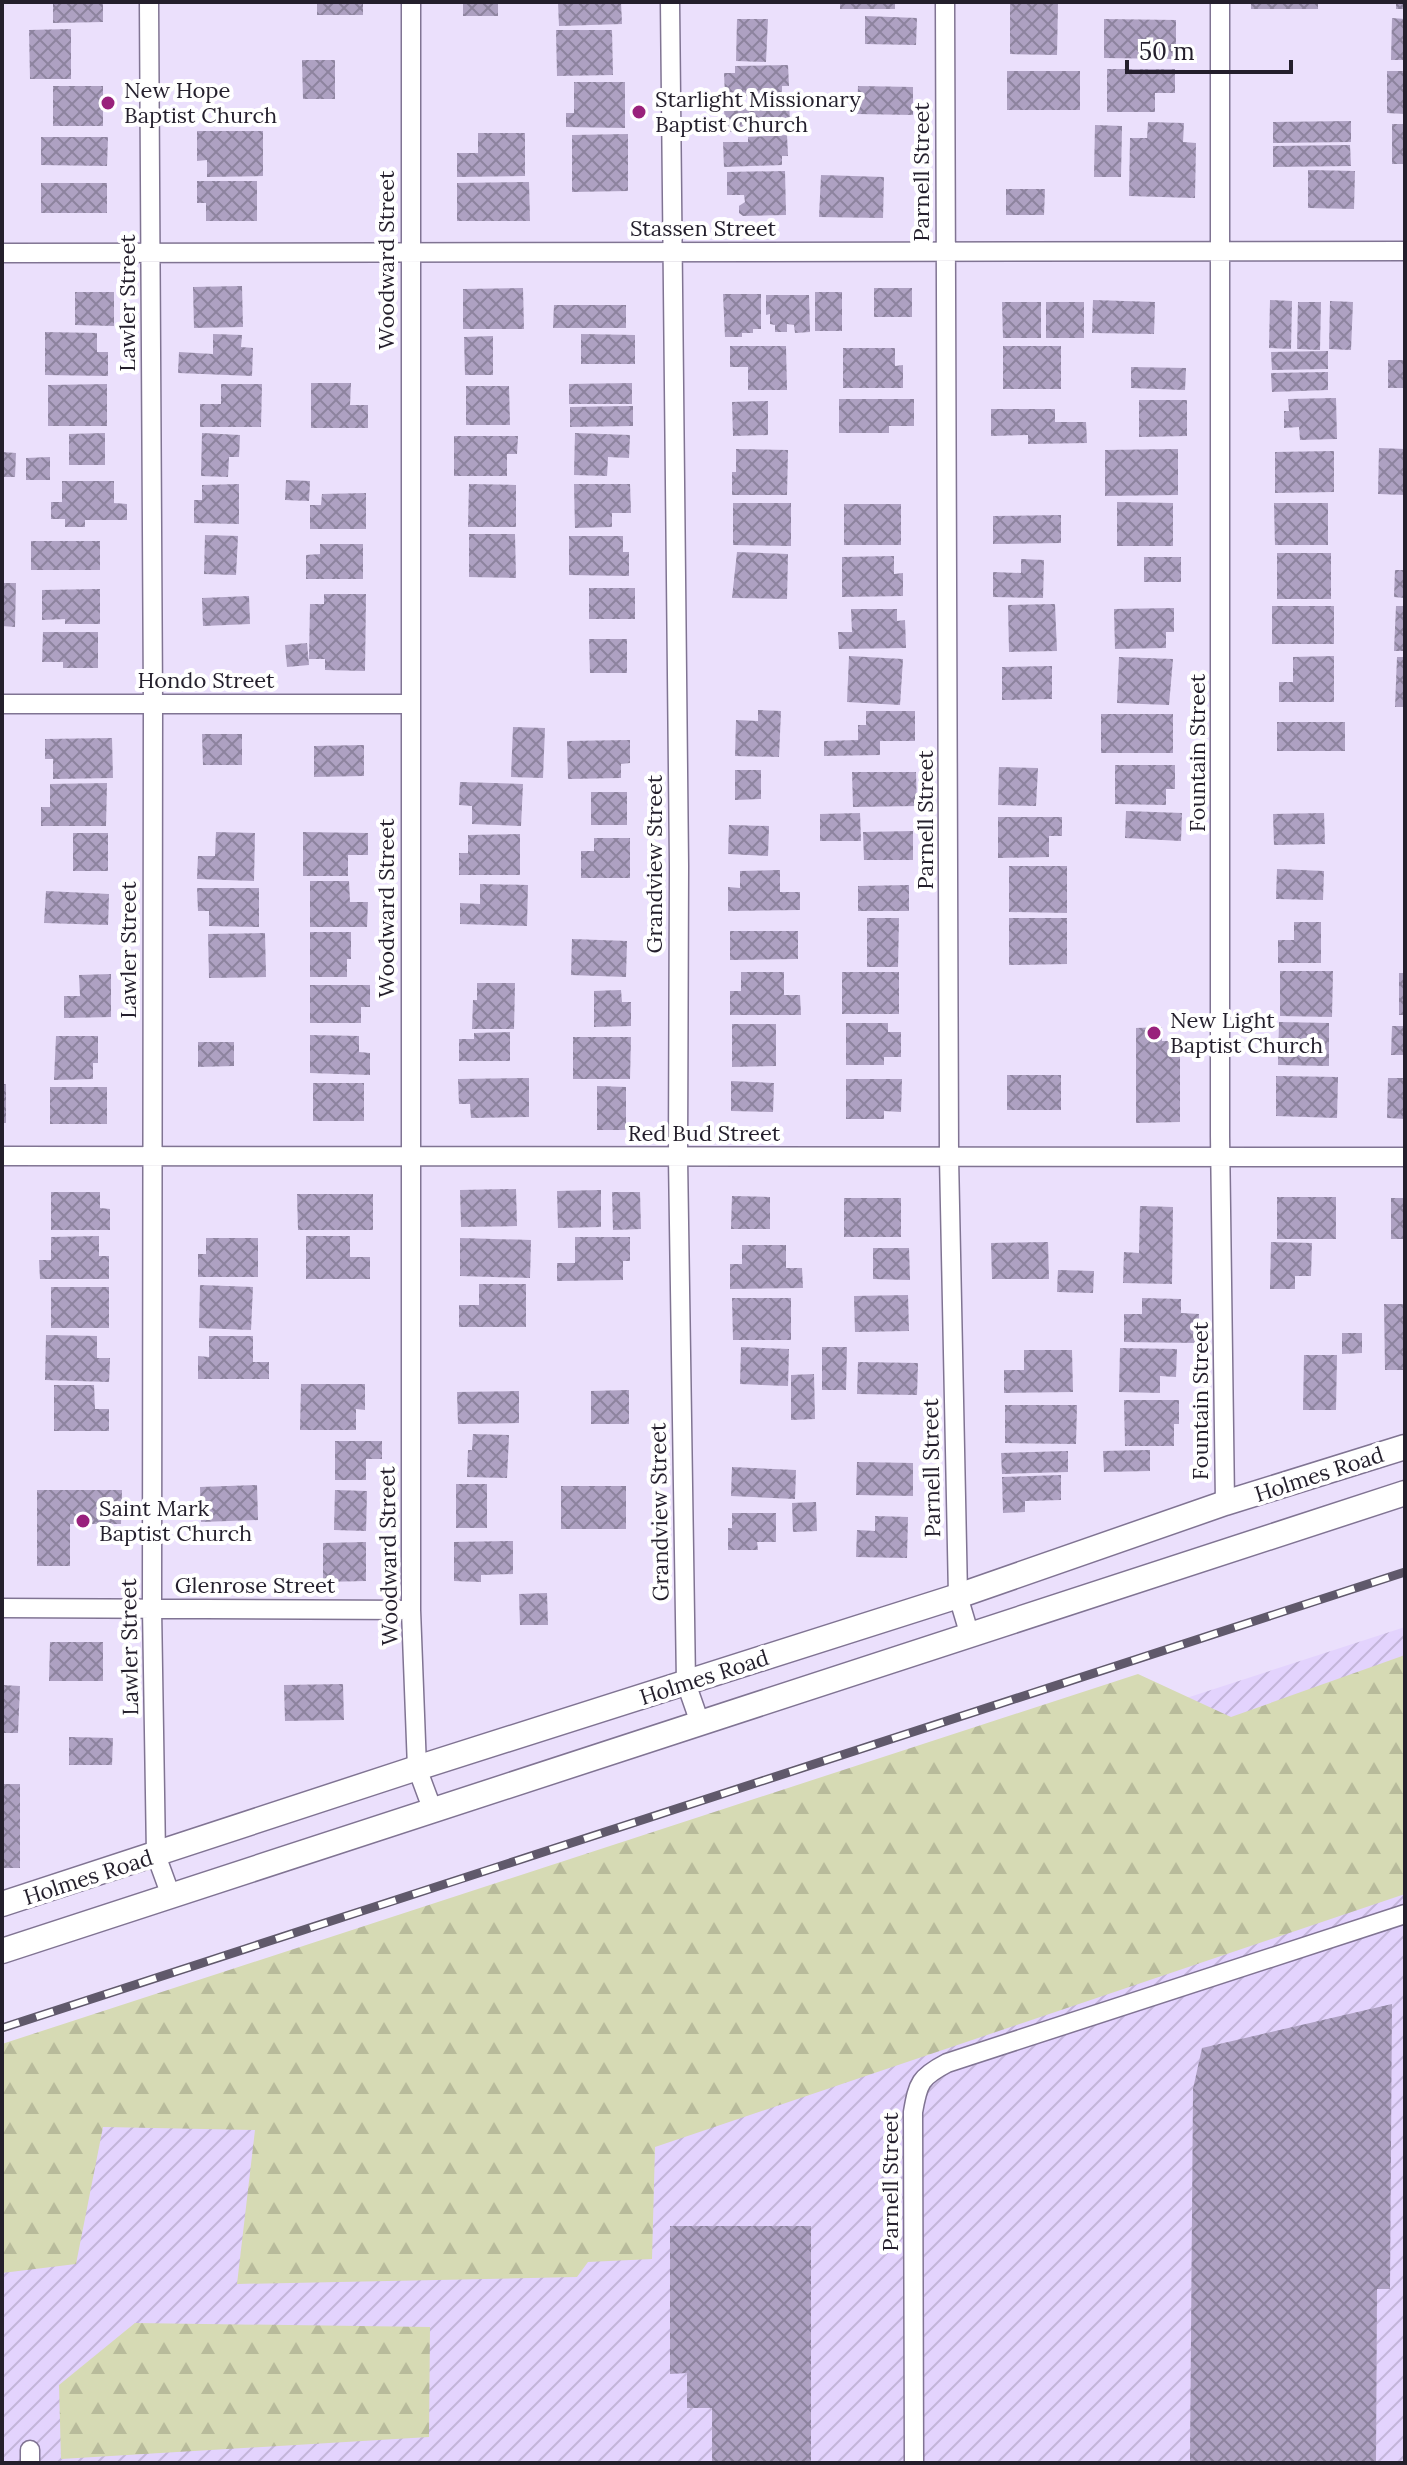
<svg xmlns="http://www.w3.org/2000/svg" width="1407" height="2465" font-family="Lora,serif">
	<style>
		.industrial { fill: url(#industrial-furrows) }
		.forest { fill: url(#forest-firs) }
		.building { fill: url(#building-cross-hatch) }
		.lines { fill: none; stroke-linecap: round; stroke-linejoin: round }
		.minor-casing { stroke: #807493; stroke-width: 21 }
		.secondary-casing { stroke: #807493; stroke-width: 27 }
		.minor { stroke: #fff; stroke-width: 18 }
		.secondary { stroke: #fff; stroke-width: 24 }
		.rail-casing { stroke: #60596b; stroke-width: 9 }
		.rail { stroke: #fff; stroke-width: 6; stroke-dasharray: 18; stroke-linecap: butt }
		.poi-dot { fill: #99217c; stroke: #fff; stroke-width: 3 }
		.labels { text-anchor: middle; stroke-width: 8; stroke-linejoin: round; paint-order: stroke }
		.poi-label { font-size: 22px; fill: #241f2c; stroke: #fff; text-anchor: start }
		.street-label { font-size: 22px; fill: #241f2c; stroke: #fff }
	</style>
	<defs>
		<pattern id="industrial-furrows" width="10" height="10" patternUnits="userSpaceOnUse" patternTransform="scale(2)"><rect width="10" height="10" fill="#e3d3fd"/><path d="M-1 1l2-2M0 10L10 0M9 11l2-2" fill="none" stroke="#c3b5d9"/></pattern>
		<pattern id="forest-firs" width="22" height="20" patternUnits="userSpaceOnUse" patternTransform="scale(2)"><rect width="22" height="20" fill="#d6dab4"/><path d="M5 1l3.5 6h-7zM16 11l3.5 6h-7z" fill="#b8bb9b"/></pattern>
		<pattern id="building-cross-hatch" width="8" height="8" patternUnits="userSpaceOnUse" patternTransform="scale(2)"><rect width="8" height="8" fill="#aea1c2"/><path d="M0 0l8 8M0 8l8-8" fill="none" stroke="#8d839e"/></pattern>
	</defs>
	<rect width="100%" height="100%" fill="#ebe0fc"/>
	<path class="industrial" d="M1405 1627V2463H2V2082Z"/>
	<path class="forest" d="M1405 1655V1894L655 2147 652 2259 588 2262 577 2277 237 2284 255 2130 103 2127 76 2264 2 2273V2044L1138 1674 1231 1717Z
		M135 2323 430 2327 429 2437 61 2459 59 2385Z"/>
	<path class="building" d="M53 2H103V22L53 23Z
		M317 2H363V15H317Z
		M463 2H498V16H463Z
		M558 2H621L622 24 559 26Z
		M840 2H895V9H840Z
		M1010 2H1058L1057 55 1010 54Z
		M1251 2H1318V9H1251Z
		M1396 2H1405V9H1396Z
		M865 16 917 18 916 45 865 44Z
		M1392 18 1405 19V60H1391Z
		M737 19H768L766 62 736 61Z
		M1104 19 1176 20V59L1104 58Z
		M71 29V79H30L29 30Z
		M556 30H612L613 75 557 76Z
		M302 60H335V99H303Z
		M788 65 789 86H782V96H725L724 73H735V66Z
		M1107 69H1175V93H1155V112H1107Z
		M1007 71H1080V110H1007Z
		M1387 71H1405V114L1387 113Z
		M574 82H625V128L566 127V113H574Z
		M53 86H103V126H53Z
		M858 86 913 87V115L857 114Z
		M789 101 790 121H783L784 131 725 132 724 108 750 107 749 102Z
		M1351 121V142L1273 143V122Z
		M1148 122 1184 123 1183 142 1196 143 1195 198 1129 196 1130 138H1147Z
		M1392 124H1405V164H1392Z
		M1095 125 1122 126 1121 177H1094Z
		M197 131H263V176L207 177V160L197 161Z
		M478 133H525V176L457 177V153H478Z
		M628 134V191L572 192V135Z
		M787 135 788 156H782V165L724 167 723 142H748V137Z
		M41 137H108L107 166 41 165Z
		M1350 145 1351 166 1273 167V146Z
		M1308 170 1355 171 1354 209 1308 208Z
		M785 171 786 215 743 216 739 213V206L745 202 744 195H727V172Z
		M821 175 884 177 883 218 819 217Z
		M197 181H257V221H206V203H197Z
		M529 182 530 221H457V183Z
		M41 183H107V213H41Z
		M1006 189H1045L1044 215H1006Z
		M242 286 243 327 194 328 193 287Z
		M523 288 524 329H463V289Z
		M874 288H912V317H874Z
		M75 292H114V326L75 325Z
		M815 292H842V331H815Z
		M723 294H761V329H753V333H742V337H725Z
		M766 295H809L810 332 795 333 794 325 787 324V332H775V325L770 324V314L766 315Z
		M1093 300 1155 302 1154 334 1092 333Z
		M1270 300 1292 301 1291 349 1269 348Z
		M1330 301 1353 302 1351 350 1329 349Z
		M1002 302H1041V338H1003Z
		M1046 302H1084V338H1046Z
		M1298 302H1321L1320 350 1297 349Z
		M554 305H626V328H553Z
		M45 332 97 333V352H108V376L45 375Z
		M213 334 242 335 241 347 253 348 252 376 178 373 179 352 213 354Z
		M581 334 635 335V364H581Z
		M493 336V375H465L464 337Z
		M730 346H786L787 390H748V367H730Z
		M1003 346H1061V389H1003Z
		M843 348H895V366L903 365V388H843Z
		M1328 351V369L1272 370 1271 352Z
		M1388 360H1405V388H1388Z
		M1131 367 1186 368 1185 390 1131 388Z
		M1328 372V390L1272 392 1271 373Z
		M311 383H351L350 405H368V428H311Z
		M632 383V404H569V384Z
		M107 384V426H48V385Z
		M221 384H262L261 427H200V404H221Z
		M466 386H509L510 425H466Z
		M1336 398 1337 439 1300 440 1299 427 1284 428V411H1289L1288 399Z
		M839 399H914V426H889V433H839Z
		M1139 400H1187V436L1139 437Z
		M768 401V435L733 436 732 402Z
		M633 406V426L570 427V407Z
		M991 409H1055V422H1086L1087 443 1028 444V435L991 436Z
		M105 433V465H69V434Z
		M202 433 240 435 239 457H229L228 477 201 476Z
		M575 433 630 435 629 458 608 457 607 476 574 475Z
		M454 436H518L517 454H507V476H454Z
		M1379 448 1405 449V495L1378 494Z
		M736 449 788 450 787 495H732V472H736Z
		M1178 449V495L1105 496V450Z
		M1334 451V492L1275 493V452Z
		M2 452 16 453 15 477H2Z
		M50 457V480H26V458Z
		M286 480 310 481 309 501 285 500Z
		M62 481H114V503L127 504V520H85V527H65V519H51V502H62Z
		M239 484V524L194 523V500H202V485Z
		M469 484 516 485V527H468Z
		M574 484H630L631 513H612V527L575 528Z
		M366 493V529H310V505H321L322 494Z
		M1117 502 1173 503V546H1117Z
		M733 503H791V546L733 545Z
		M1274 503H1328V545H1275Z
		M844 504H901V545H844Z
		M1061 515V543L993 544V516Z
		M469 534H515L516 578 469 577Z
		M205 535 238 536 236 575 204 574Z
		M569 536H623V552H629V576L569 575Z
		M31 541H100V570H31Z
		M320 544H363V579H306V555L320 554Z
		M737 552 788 554 787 599 732 598Z
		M1277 553H1331V599H1277Z
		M894 556V574L903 573V596L842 597V557Z
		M1144 557H1181V582H1144Z
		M1021 559 1044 560 1043 598 993 597V572L1021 573Z
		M1395 570H1405V598L1394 597Z
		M2 583H16L15 627 2 626Z
		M589 588H635V619H589Z
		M100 589V624H65V619L42 620V590Z
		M324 594H366L365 671 325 670V659H309L310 604H324Z
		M249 596 250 624 203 626 202 598Z
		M1055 604 1057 651 1009 652 1008 605Z
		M1272 606H1334V644H1272Z
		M1396 606H1405V651H1394Z
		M1174 608V632H1166V648L1115 649 1114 609Z
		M851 609H897V621L905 620 906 648 839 649 838 632H852Z
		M43 632H98V668H63V662H42Z
		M589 639H627V673H590Z
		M307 643 309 665 287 667 285 645Z
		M849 656 903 659 900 705 847 702Z
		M1334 656V702H1279V682H1293V657Z
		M1119 657 1173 659 1169 705 1117 703Z
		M1397 657H1405V707H1395Z
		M1052 666V699L1002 700V667Z
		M758 710 781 711 779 757 735 756 736 720 758 721Z
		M866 711H915V741H880V755L824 756V741L858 740V725H866Z
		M1101 714H1173V753H1101Z
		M1277 722H1345V751H1277Z
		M513 727 545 728 543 778 511 777Z
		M202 734H242V765H203Z
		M112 738 113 778 53 779V759H45V739Z
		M630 740V763L621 764V778L568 779 567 741Z
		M364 745V776L314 777V746Z
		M1115 765H1175V789H1166V805L1115 804Z
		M999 767 1038 768 1036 806 998 805Z
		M735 770H761V799L735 800Z
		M852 772H916L917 806 853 807Z
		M460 782 523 784 521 826 472 824V806L459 805Z
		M107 783 106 826H41V807H50V784Z
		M591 792H627V825H591Z
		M1126 811 1182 813 1181 841 1125 838Z
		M860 813 861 841H820V814Z
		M1324 813 1325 844 1274 845 1273 814Z
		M998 817H1062V836H1049V857L998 858Z
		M729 825 769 826 768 856 728 854Z
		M913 831V860H864L863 832Z
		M216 832 255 833 254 881 197 879 198 856H215Z
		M303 832 368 833V855H348V876H303Z
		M73 833H108V871H73Z
		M520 834V875H459V853H468V835Z
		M594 838H630V878H581V851H594Z
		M1009 866H1067V913L1009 912Z
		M1277 869 1324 871 1323 900 1276 899Z
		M780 870V892H800V910L728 911V887L740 888V871Z
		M310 881H349L350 902H368L367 927H310Z
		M480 884 528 885 527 926 460 924V903L480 904Z
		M909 885V911H858V886Z
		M197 888H259V927L209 926V911H198Z
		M46 891 109 894 108 925 44 923Z
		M867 918H899L898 967H867Z
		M1009 918H1067V964L1009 965Z
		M1294 922H1321V963H1278V940H1294Z
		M730 931H798V959L730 960Z
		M310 932H351V959H347V977H310Z
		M265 933 266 977 209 978 208 934Z
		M572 939 627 941 626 977 571 975Z
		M1280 971H1333L1332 1017 1280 1016Z
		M741 972H784V995H800L801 1015H730V991H741Z
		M842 972H899V1014H842Z
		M1399 973H1405V1015H1399Z
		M111 974V1017L64 1018V996H80L79 975Z
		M477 983H515L514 1029H472L473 1000H477Z
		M310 985H370V1007H361V1023H310Z
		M621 990 622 1002H631V1026L594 1027V991Z
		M1279 1022 1329 1023V1066L1278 1065Z
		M846 1023H888V1032H901V1057H884V1065H846Z
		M732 1024H776V1066L732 1067Z
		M1392 1026H1405V1055H1391Z
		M1162 1027V1041H1180V1122L1136 1123V1028Z
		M510 1032V1061H459V1039H474V1033Z
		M310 1035 359 1036V1052L370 1053V1075L310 1073Z
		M56 1036H98V1063H93V1079L54 1080Z
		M573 1037H631L630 1079H573Z
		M198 1042H234V1066L198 1067Z
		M1007 1075H1061V1110H1007Z
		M1276 1076 1338 1077 1337 1118 1276 1116Z
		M529 1078V1117L471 1118 470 1104H459L458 1079Z
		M1388 1078H1405V1119L1387 1118Z
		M846 1079H902L901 1112 884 1111V1119H846Z
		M731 1081 774 1083 773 1112 731 1111Z
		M313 1083H364V1121H313Z
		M2 1084H6V1123H2Z
		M597 1086 626 1087V1130H597Z
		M50 1087H107V1124H50Z
		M516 1189 517 1226 461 1227 460 1190Z
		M601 1190V1227L558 1228 557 1191Z
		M51 1192H100V1208L110 1209V1230H51Z
		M612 1192H640L641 1229 613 1230Z
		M297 1194H373V1230H298Z
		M732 1196 770 1197V1229H731Z
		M1277 1197H1336V1239H1277Z
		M844 1198H901V1237H844Z
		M1391 1198H1405V1239H1391Z
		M1140 1206 1173 1207 1172 1284 1123 1283 1124 1252 1139 1253Z
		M99 1236V1256H109V1279H40L39 1260H51V1237Z
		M306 1236H350V1257H370V1279H306Z
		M575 1237H630V1261H623V1280L557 1281V1263H575Z
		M206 1238H258V1277H198V1254H206Z
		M460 1238 531 1240 530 1278 460 1276Z
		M1048 1242 1049 1279H992L991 1243Z
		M1271 1242 1312 1243 1311 1276H1295V1289H1270Z
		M742 1245H786V1268H802L803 1288 730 1289V1264H742Z
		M873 1248H909L910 1280 873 1279Z
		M1058 1270 1094 1271 1093 1293 1057 1292Z
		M479 1284H526V1327H459V1305H479Z
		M200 1285 253 1287 251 1330 199 1328Z
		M51 1287H109V1328H51Z
		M908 1295 909 1331 855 1332 854 1296Z
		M732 1298H791V1340H733Z
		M1142 1298 1181 1299V1313L1199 1314 1198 1343 1124 1342V1314H1142Z
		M1384 1304H1405V1370H1385Z
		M1342 1333H1362V1353L1342 1354Z
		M46 1335 97 1336V1358H110L109 1382 45 1380Z
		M209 1336H253V1362H269V1379H198V1356L209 1357Z
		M741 1347 789 1349 788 1386 740 1384Z
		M822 1347H847L846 1390H822Z
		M1120 1348 1177 1349 1176 1377 1160 1376V1393L1119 1392Z
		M1024 1350H1072L1073 1392 1004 1393V1370H1024Z
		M1304 1355H1337L1336 1410H1303Z
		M858 1362 918 1363 917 1395 857 1394Z
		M814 1374 815 1419 791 1420V1375Z
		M301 1384H365V1410L356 1409V1430H300Z
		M54 1385H94L95 1409H109V1431H54Z
		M629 1390V1424H591V1391Z
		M519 1391V1423L458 1424 457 1392Z
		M1124 1400H1179V1424H1174V1446H1125Z
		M1005 1405H1077L1076 1444 1005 1443Z
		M473 1434 509 1435 507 1478 467 1477 468 1450H472Z
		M335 1441H382V1459H366V1480H335Z
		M1150 1450V1471L1104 1472 1103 1451Z
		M1068 1451V1472L1002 1474 1001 1453Z
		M857 1462 913 1463V1496L856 1495Z
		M732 1467 796 1470 795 1499 731 1496Z
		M1061 1475V1500L1025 1501V1512L1003 1513 1002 1477Z
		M456 1484H487V1528H456Z
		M257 1485 258 1520 201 1522 200 1487Z
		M561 1486H626V1529H561Z
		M37 1490H122L121 1524H70V1566H37Z
		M335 1490 367 1491 366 1531 334 1530Z
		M816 1502 817 1531 793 1532 792 1503Z
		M732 1513H776V1542H757L758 1550H728V1528H732Z
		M875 1516 908 1517 907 1558 856 1557 857 1530 875 1531Z
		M513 1541V1574L481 1575V1582L454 1581V1542Z
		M366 1542V1581L323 1582V1543Z
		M547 1593 548 1625H520L519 1594Z
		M50 1642H103V1681H49Z
		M343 1684 344 1720 285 1721 284 1685Z
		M2 1685 20 1686 18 1733H2Z
		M69 1737 113 1738 112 1765H69Z
		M2 1784H20V1868H2Z
		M1392 2004 1390 2289H1377L1376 2463H1190L1193 2089 1202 2048Z
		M670 2226H811V2463H712V2408H687V2373L670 2374Z"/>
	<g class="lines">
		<g class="minor-casing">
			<path id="minor" d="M149 2 153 704 152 1608 156 1855 171 1896
				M411 2V1610L417 1768 433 1811
				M670 2 679 866 678 1157 686 1683 700 1723
				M945 2 949 1157 958 1596 970 1636
				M1220 2V1136L1225 1503
				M2 253 1405 251
				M2 704H410
				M2 1156 1405 1157
				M2 1608 411 1610
				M30 2463V2450
				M914 2463 913 2112C918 2083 920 2077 947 2063L1405 1914"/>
		</g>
		<g class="secondary-casing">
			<path id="secondary" d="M2 1904 417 1768 958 1596 1225 1503 1405 1447
				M2 1951 1405 1493"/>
		</g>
		<use href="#minor" class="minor"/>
		<use href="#secondary" class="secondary"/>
		<g class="rail-casing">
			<path id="rail" d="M2 2028 1405 1572"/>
		</g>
		<use href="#rail" class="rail"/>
	</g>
	<g class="poi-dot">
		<circle cx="108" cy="103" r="8"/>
		<circle cx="639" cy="112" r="8"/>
		<circle cx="1154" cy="1033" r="8"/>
		<circle cx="83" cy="1521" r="8"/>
	</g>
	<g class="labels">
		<g class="poi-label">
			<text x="124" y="98">New Hope<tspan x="124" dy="25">Baptist Church</tspan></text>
			<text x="655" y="107">Starlight Missionary<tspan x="655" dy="25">Baptist Church</tspan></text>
			<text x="1170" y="1028">New Light<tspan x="1170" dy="25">Baptist Church</tspan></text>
			<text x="99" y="1516">Saint Mark<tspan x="99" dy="25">Baptist Church</tspan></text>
		</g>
		<g class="street-label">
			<text transform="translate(921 172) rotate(-90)" y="8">Parnell Street</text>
			<text x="703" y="236">Stassen Street</text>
			<text transform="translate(386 260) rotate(-90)" y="8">Woodward Street</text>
			<text transform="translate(127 303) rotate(-90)" y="8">Lawler Street</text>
			<text x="206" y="688">Hondo Street</text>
			<text transform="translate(1197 753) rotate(-90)" y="8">Fountain Street</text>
			<text transform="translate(925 820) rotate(-90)" y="8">Parnell Street</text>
			<text transform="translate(654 864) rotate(-90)" y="8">Grandview Street</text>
			<text transform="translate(386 908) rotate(-90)" y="8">Woodward Street</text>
			<text transform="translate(128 950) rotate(-90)" y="8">Lawler Street</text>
			<text x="704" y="1141">Red Bud Street</text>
			<text transform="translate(1200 1401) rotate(-90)" y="8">Fountain Street</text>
			<text transform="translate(931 1468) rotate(-91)" y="8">Parnell Street</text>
			<text transform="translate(1319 1474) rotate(-18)" y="8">Holmes Road</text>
			<text transform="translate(659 1512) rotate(-91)" y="8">Grandview Street</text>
			<text transform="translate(388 1556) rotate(-91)" y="8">Woodward Street</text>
			<text x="255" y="1593">Glenrose Street</text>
			<text transform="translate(129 1647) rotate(-91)" y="8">Lawler Street</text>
			<text transform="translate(704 1677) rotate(-18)" y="8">Holmes Road</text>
			<text transform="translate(88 1877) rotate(-18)" y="8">Holmes Road</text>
			<text transform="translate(890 2182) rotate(-90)" y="8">Parnell Street</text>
		</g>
	</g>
	<rect width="1407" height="2465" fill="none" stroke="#241f2c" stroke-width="8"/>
	<path d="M1127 60v12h164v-12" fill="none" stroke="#241f2c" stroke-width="4"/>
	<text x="1139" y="60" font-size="24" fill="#241f2c" stroke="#ffffff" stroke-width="6" paint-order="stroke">50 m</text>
</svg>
